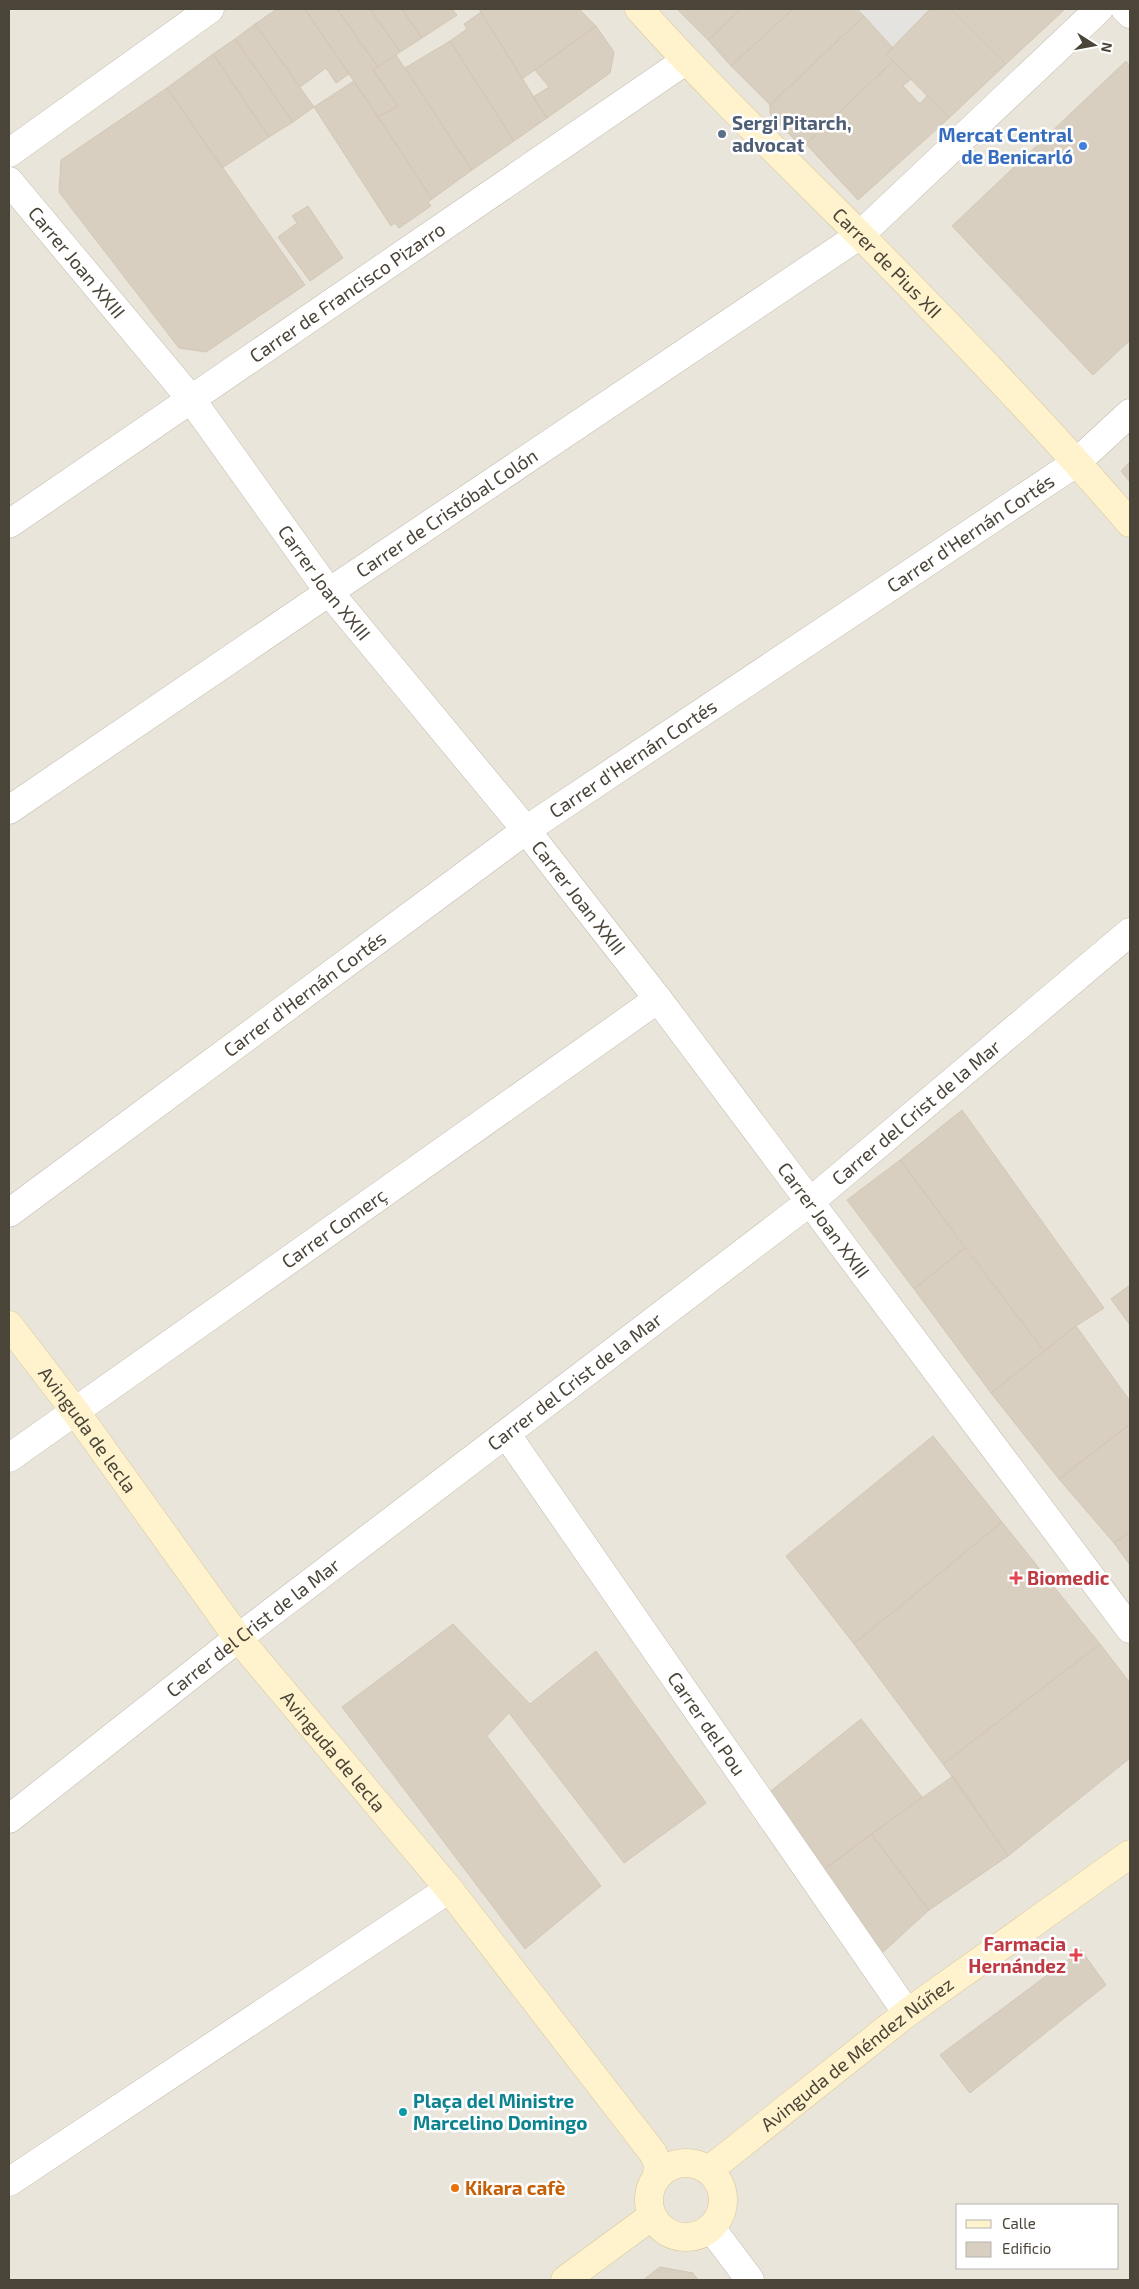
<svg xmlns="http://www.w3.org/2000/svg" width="1139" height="2289" font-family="'Exo 2',sans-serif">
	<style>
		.residential { fill: #eae5da; fill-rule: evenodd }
		.parking { fill: #e5e3e0 }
		.building { fill: #d8cfc1; stroke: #d3c7b4 }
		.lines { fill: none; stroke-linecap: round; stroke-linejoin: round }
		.street-casing { stroke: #c2bbae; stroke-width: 29 }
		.secondary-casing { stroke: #d6c79b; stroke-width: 29 }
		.street { stroke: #fff; stroke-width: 28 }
		.secondary { stroke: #fff3cd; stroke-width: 28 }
		.service-dot { fill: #5c6f8a; stroke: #fff; stroke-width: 2 }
		.shop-dot { fill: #3f7fe0; stroke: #fff; stroke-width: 2 }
		.health-dot { fill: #e0444e; stroke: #fff; stroke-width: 2 }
		.culture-dot { fill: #0f9aa8; stroke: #fff; stroke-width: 2 }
		.food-dot { fill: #e8710a; stroke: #fff; stroke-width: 2 }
		.labels { text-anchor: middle; stroke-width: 5; stroke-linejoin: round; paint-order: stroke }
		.service-label { font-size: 19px; font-weight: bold; fill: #4e5e75; stroke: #fff; text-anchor: start }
		.shop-label { font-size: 19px; font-weight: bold; fill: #366cbe; stroke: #fff; text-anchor: end }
		.street-label { font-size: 19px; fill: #4b4439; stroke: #fff }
		.health-label { font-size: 19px; font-weight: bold; fill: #be3a42; stroke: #fff; text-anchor: start }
		.culture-label { font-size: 19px; font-weight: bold; fill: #0d838f; stroke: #fff; text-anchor: start }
		.food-label { font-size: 19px; font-weight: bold; fill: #c56008; stroke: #fff; text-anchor: start }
	</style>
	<rect width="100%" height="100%" fill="#f6f3ec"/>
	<path class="residential" d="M9 9H1130V2280H9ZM958 2205H1118V2268H958Z"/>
	<path class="parking" d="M858 9H930L893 48Z"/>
	<path class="building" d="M277 9H305L349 74 336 83 326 68 300 87 255 24Z
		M305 9H337L378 67 373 70 398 106 378 117Z
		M337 9H370L400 52 378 67Z
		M370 9H402L422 38 400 52Z
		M402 9H452L457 15 422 38Z
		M479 9H579L596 26 522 79Z
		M679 9H741L708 40 678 10Z
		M741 9H793L731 66 708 40Z
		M793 9H857L864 16 770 105 731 66Z
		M930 9H951L1006 64 949 118 886 54Z
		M951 9H1065L1006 64Z
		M481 12 547 118 514 141 450 41 467 29 464 24Z
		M864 16 893 48 886 54 893 61 806 144 797 142 770 114V105Z
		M255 24 314 107 293 122 235 39Z
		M596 26 614 52 610 73 547 118 533 97 549 87 535 70Z
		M235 39 293 122 269 137 213 54Z
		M450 41 514 141 472 170 405 68Z
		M213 54 269 137 222 168 167 88Z
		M396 55 472 170 432 199 378 117 398 106 373 70Z
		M893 61 911 79 903 86 920 104 927 96 949 118 858 200 806 144Z
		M1126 61 1130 66V340L1093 375 952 226Z
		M354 81 432 199 428 202 431 206 399 228 395 223 391 226 314 107Z
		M167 88 305 285 206 352 179 348 59 192 61 160Z
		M308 206 343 258 310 281 278 237 297 223 292 216Z
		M1130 462V482L1121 471Z
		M962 1110 1104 1308 1076 1326 1044 1351 900 1160Z
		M900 1160 965 1248 914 1289 847 1200Z
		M965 1248 1044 1351 991 1393 914 1289Z
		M1130 1285V1325L1111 1299Z
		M1076 1326 1130 1401V1424L1059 1479 991 1393Z
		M1130 1424V1532L1114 1543 1059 1479Z
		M933 1436 1002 1522 854 1644 786 1556Z
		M1002 1522 1100 1644 943 1764 854 1644Z
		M1130 1532V1565L1114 1543Z
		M453 1624 530 1704 596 1651 706 1803 624 1863 509 1713 487 1736 601 1886 525 1949 342 1707Z
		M1100 1644 1130 1683V1758L1008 1856 943 1764Z
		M861 1719 922 1797 822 1871 767 1794Z
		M953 1776 1008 1856 929 1910 871 1834Z
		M871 1834 929 1910 881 1954 822 1871Z
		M1081 1950 1106 1985 970 2093 940 2055Z
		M660 2267 693 2273 698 2280H643Z"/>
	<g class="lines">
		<g class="street-casing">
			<g id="street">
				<path d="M1125 9 1130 14"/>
				<path d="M9 153 210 9"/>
				<path id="s1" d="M9 181 191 399 329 592 526 830 658 999 1130 1629"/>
				<path id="s2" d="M9 524 685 61"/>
				<path id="s3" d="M9 810 329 592 860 235 1099 9"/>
				<path id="s4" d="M9 1213 526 830 1077 462 1130 413"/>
				<path id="s5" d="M507 1435 907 2013"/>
				<path id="s6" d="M9 1458 658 999"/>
				<path id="s7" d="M9 1819 238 1638 811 1201 1130 932"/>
				<path d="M9 2182 449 1889"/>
				<path d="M711 2228 750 2280"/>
			</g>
		</g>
		<g class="secondary-casing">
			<g id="secondary">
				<path id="s8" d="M639 9C709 87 784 159 858 233 951 327 1044 423 1130 523"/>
				<path id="s9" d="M9 1325 75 1411 238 1638 449 1889 653 2153 658 2164 657 2176"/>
				<circle cx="686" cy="2200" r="37"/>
				<path id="s10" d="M709 2170 907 2013 1130 1854"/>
				<path d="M565 2280 652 2216"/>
			</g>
		</g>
		<use href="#street" class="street"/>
		<use href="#secondary" class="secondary"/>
	</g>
	<circle class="service-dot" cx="722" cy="134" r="5"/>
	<circle class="shop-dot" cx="1083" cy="146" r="5"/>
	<g class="health-dot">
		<path d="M1013.5 1570.5h5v5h5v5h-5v5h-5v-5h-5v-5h5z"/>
		<path d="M1073.5 1947.5h5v5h5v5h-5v5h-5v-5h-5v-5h5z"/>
	</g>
	<circle class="culture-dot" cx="403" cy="2112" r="5"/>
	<circle class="food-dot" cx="455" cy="2188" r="5"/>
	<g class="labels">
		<g class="service-label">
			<text x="732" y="130">Sergi Pitarch,<tspan x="732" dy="22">advocat</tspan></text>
		</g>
		<g class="shop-label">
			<text x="1073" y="142">Mercat Central<tspan x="1073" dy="22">de Benicarló</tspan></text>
		</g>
		<g class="street-label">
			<text dy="7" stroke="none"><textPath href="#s1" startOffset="106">Carrer Joan XXIII</textPath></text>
			<text dy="7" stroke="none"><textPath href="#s8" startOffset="355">Carrer de Pius XII</textPath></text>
			<text dy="7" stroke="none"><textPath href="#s2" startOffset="410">Carrer de Francisco Pizarro</textPath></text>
			<text dy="7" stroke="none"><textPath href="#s3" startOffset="529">Carrer de Cristóbal Colón</textPath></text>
			<text dy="7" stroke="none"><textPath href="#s4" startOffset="1178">Carrer d'Hernán Cortés</textPath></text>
			<text dy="7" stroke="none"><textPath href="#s1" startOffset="511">Carrer Joan XXIII</textPath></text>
			<text dy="7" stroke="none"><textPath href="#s4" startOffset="772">Carrer d'Hernán Cortés</textPath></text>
			<text dy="7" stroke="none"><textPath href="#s1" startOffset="916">Carrer Joan XXIII</textPath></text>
			<text dy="7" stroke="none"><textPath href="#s4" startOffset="368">Carrer d'Hernán Cortés</textPath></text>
			<text dy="7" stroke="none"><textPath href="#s7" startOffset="1150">Carrer del Crist de la Mar</textPath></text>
			<text dy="7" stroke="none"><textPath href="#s1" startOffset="1321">Carrer Joan XXIII</textPath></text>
			<text dy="7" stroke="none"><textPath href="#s6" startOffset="398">Carrer Comerç</textPath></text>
			<text dy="7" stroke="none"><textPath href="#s7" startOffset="715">Carrer del Crist de la Mar</textPath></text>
			<text dy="7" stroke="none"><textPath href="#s9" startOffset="131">Avinguda de lecla</textPath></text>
			<text dy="7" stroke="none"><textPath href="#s7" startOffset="310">Carrer del Crist de la Mar</textPath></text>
			<text dy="7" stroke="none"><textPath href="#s5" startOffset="351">Carrer del Pou</textPath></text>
			<text dy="7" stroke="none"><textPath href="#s9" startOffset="536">Avinguda de lecla</textPath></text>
			<text dy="7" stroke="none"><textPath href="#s10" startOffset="188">Avinguda de Méndez Núñez</textPath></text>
		</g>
		<g class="health-label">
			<text x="1027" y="1585">Biomedic</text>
			<text x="1066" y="1951" text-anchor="end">Farmacia<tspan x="1066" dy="22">Hernández</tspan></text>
		</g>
		<g class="culture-label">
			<text x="413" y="2108">Plaça del Ministre<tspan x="413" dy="22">Marcelino Domingo</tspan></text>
		</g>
		<g class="food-label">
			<text x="465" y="2195">Kikara cafè</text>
		</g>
	</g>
	<rect width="1139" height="2289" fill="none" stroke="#4b4439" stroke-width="20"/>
	<rect x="956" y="2204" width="162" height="65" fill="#ffffff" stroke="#b7b4b0"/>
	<rect x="966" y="2220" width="25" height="8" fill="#fff3cd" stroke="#b7b4b0"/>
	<text x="1002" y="2229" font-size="15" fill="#4b4439">Calle</text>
	<rect x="966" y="2242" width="25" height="15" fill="#d8cfc1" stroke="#b7b4b0"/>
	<text x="1002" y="2254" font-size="15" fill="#4b4439">Edificio</text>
	<g transform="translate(1094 45) rotate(101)" stroke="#ffffff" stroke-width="4" paint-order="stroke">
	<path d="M0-4L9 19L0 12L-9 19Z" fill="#4b4439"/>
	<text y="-8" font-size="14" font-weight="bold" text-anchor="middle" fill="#4b4439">N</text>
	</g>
</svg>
